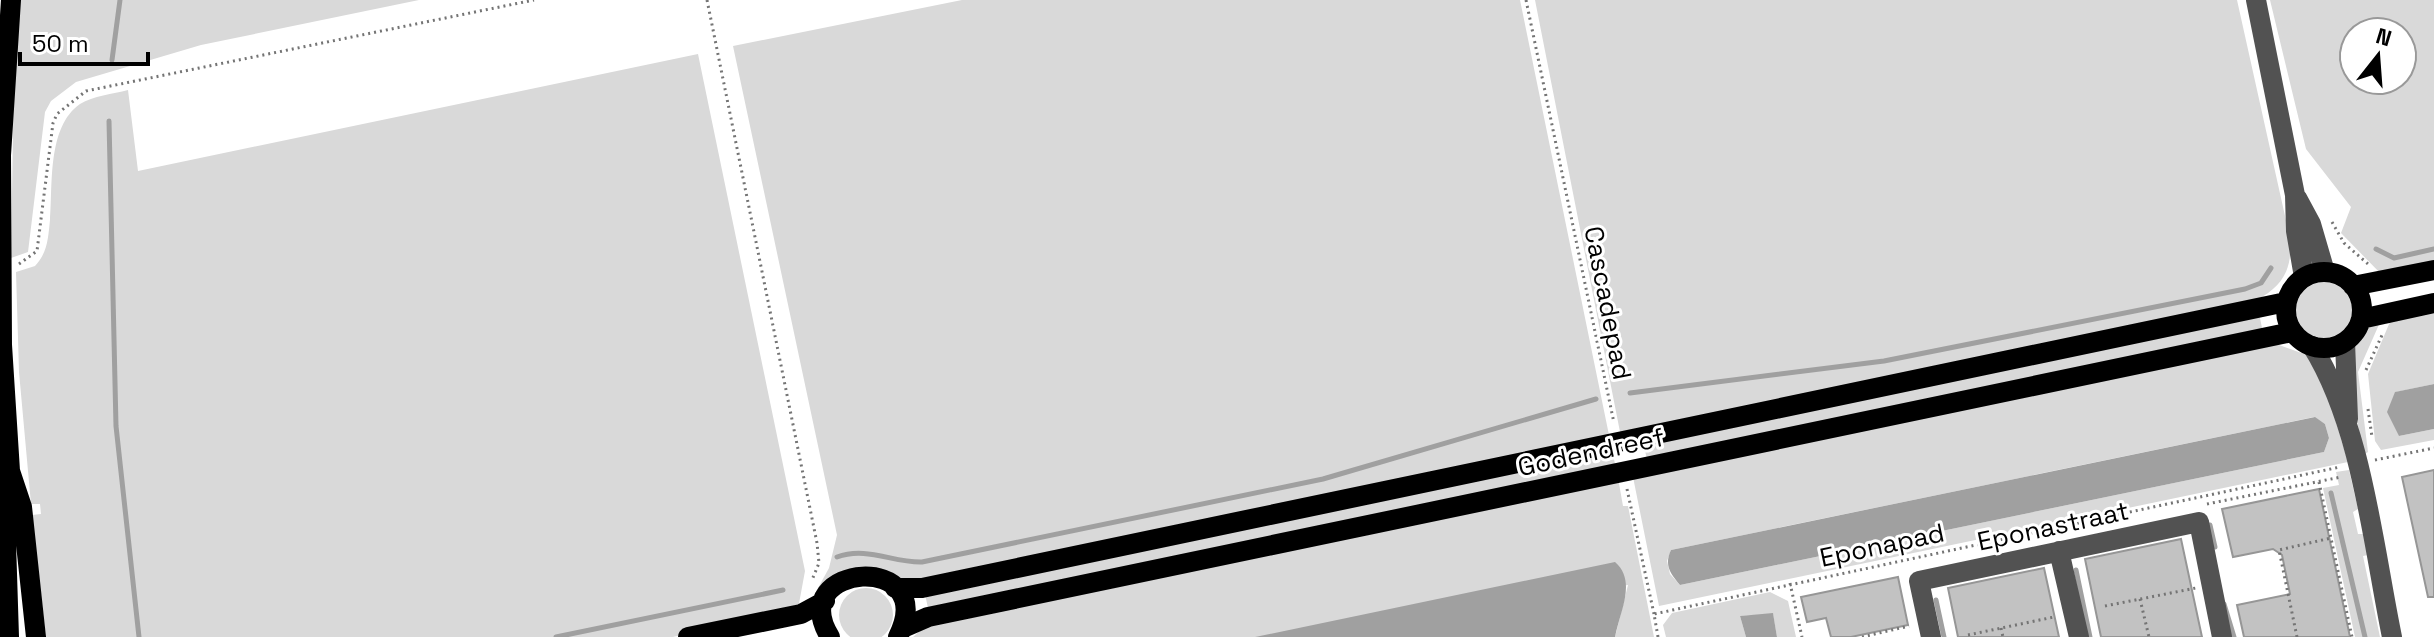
<svg xmlns="http://www.w3.org/2000/svg" width="2434" height="637" font-family="'Space Grotesk',sans-serif">
	<style>
		.green { fill: #d9d9d9; fill-rule: evenodd }
		.water { fill: #a0a0a0 }
		.lines { fill: none; stroke-linecap: round; stroke-linejoin: round }
		.stream { stroke: #a0a0a0; stroke-width: 5 }
		.building { fill: #c2c2c2; stroke: #969696; stroke-width: 2 }
		.path { stroke: #747474; stroke-width: 3; stroke-dasharray: 2 4; stroke-linecap: butt }
		.minor { stroke: #525252; stroke-width: 20 }
		.major { stroke: #000; stroke-width: 20 }
		.labels { text-anchor: middle; stroke-width: 6; stroke-linejoin: round; paint-order: stroke }
		.street-label { font-size: 26px; fill: #000; stroke: #fff }
	</style>
	<rect width="100%" height="100%" fill="#fff"/>
	<path class="green" d="M19 0H419L201 45 76 82 51 101 45 112 28 252 11 258 14 67Z
		M962 0H1520L1610 440 911 584C856 564 857 559 812 599L829 568 837 535 733 46Z
		M1535 0H2237L2289 234C2294 265 2285 286 2256 300L1621 437Z
		M2270 0H2434V267L2384 277 2341 233 2351 207 2306 149ZM2354 32H2402V80H2354Z
		M698 54 805 571 798 609 673 637H46L32 515 41 514 40 504H31L19 372 16 272 35 266C48 252 48 238 50 220 53 185 47 127 80 104 93 96 113 94 128 90L138 171Z
		M2296 310a28 28 0 1 1 56 0a28 28 0 1 1-56 0Z
		M2434 308V384L2396 392 2399 436 2434 429V440L2381 450 2375 441 2368 374 2392 317Z
		M2259 313 2263 333 1648 463 1643 443Z
		M2381 320 2358 372 2368 452 2362 456 2349 355 2362 332Z
		M2271 342 2307 355 2322 376 2348 462 1659 606 1633 477ZM2314 417 2325 424 2329 438 2324 452 1680 585 1670 574 1667 561 1671 550Z
		M1612 449 1616 469 929 613 925 594Z
		M2349 470 2358 509 2353 512 2358 534H2364L2368 555 2363 556 2380 637H2355L2323 488 2339 485 2336 472Z
		M1618 478 1623 506H1628L1654 637H1615L1628 585 1256 637H913L924 627Z
		M839 615a27 27 0 1 1 54 0a27 27 0 1 1-54 0Z
		M1770 592 1788 601 1796 637H1777L1773 614 1740 616 1746 637H1666L1663 625 1672 613Z"/>
	<path class="water" d="M2434 384V429L2399 436 2387 412 2395 392Z
		M2315 417 2325 424 2329 438 2324 452 1680 585C1670 573 1664 565 1671 550Z
		M1615 562C1637 581 1620 611 1615 637H1255Z
		M1773 613 1777 637H1746L1740 616Z"/>
	<g class="lines">
		<path class="stream" d="M112 60 120 0
			M109 121 116 426 139 637
			M2376 249 2394 258 2434 249
			M1630 393 1884 361 2245 289 2261 283 2271 268
			M2331 493 2365 637
			M2210 525 2215 547
			M837 557C867 546 893 563 922 562L1323 479 1596 399
			M2076 570 2090 637
			M1936 600 1944 637
			M2224 604 2234 637
			M556 637 783 590"/>
	</g>
	<path class="building" d="M2434 470V597H2428L2402 477Z
		M2319 489 2350 637H2244L2237 605 2290 594 2282 555 2273 549 2233 557 2222 509Z
		M2181 539 2202 637H2101L2085 559Z
		M2044 568 2059 637H1958L1948 588Z
		M1898 577 1908 625 1851 637H1831L1826 618 1807 622 1801 597Z"/>
	<g class="lines">
		<path class="path" d="M707 0 817 543 819 563 812 580
			M1526 0 1614 423
			M2332 222 2344 243 2368 264
			M19 264 37 251 53 123 57 114 86 91 534 0
			M2366 370 2383 333
			M2368 409 2372 437
			M2375 460 2434 448
			M2319 482 2352 637
			M1627 489 1654 614
			M2207 504 2341 477
			M1790 583 1802 637
			M2140 599 2149 637
			M2105 606 2196 588
			M2001 628 2003 637
			M1968 635 2054 617
			M1658 637 1654 614 2340 467
			M1862 637 1909 626
			M2297 637 2279 550 2331 538"/>
		<path class="minor" d="M2256 0 2295 195 2296 231 2304 277
			M2297 198 2311 224 2325 272
			M2345 342 2348 419
			M2312 346C2362 426 2373 545 2392 637
			M2059 551 2079 637
			M1931 637 1919 581 2199 522 2222 637"/>
		<path class="major" d="M11 0 1 155 2 345 10 471 22 507 36 637
			M2286 310a38 38 0 1 1 76 0a38 38 0 1 1-76 0Z
			M2353 286 2434 270
			M2361 319 2434 303
			M895 588H922L2286 302
			M903 628 928 617 2292 332
			M9 637 5 510 10 471
			M688 637 801 614 825 601
			M830 637C783 562 941 551 898 637"/>
	</g>
	<g class="labels">
		<g class="street-label">
			<text transform="translate(1608 303) rotate(79)" y="9">Cascadepad</text>
			<text transform="translate(1591 452) rotate(-12)" y="9">Godendreef</text>
			<text transform="translate(2053 526) rotate(-12)" y="9">Eponastraat</text>
			<text transform="translate(1882 545) rotate(-12)" y="9">Eponapad</text>
		</g>
	</g>
	<g transform="translate(2378 56) rotate(17)"><circle r="38" fill="#ffffff" stroke="#999999" stroke-width="2"/>
	<path d="M0-6L14 30L0 20L-14 30Z" fill="#000000"/>
	<text y="-12" font-size="22" font-weight="bold" text-anchor="middle" fill="#000000">N</text>
	</g>
	<path d="M20 52v12h128v-12" fill="none" stroke="#000000" stroke-width="4"/>
	<text x="32" y="52" font-size="24" fill="#000000" stroke="#ffffff" stroke-width="6" paint-order="stroke">50 m</text>
</svg>
